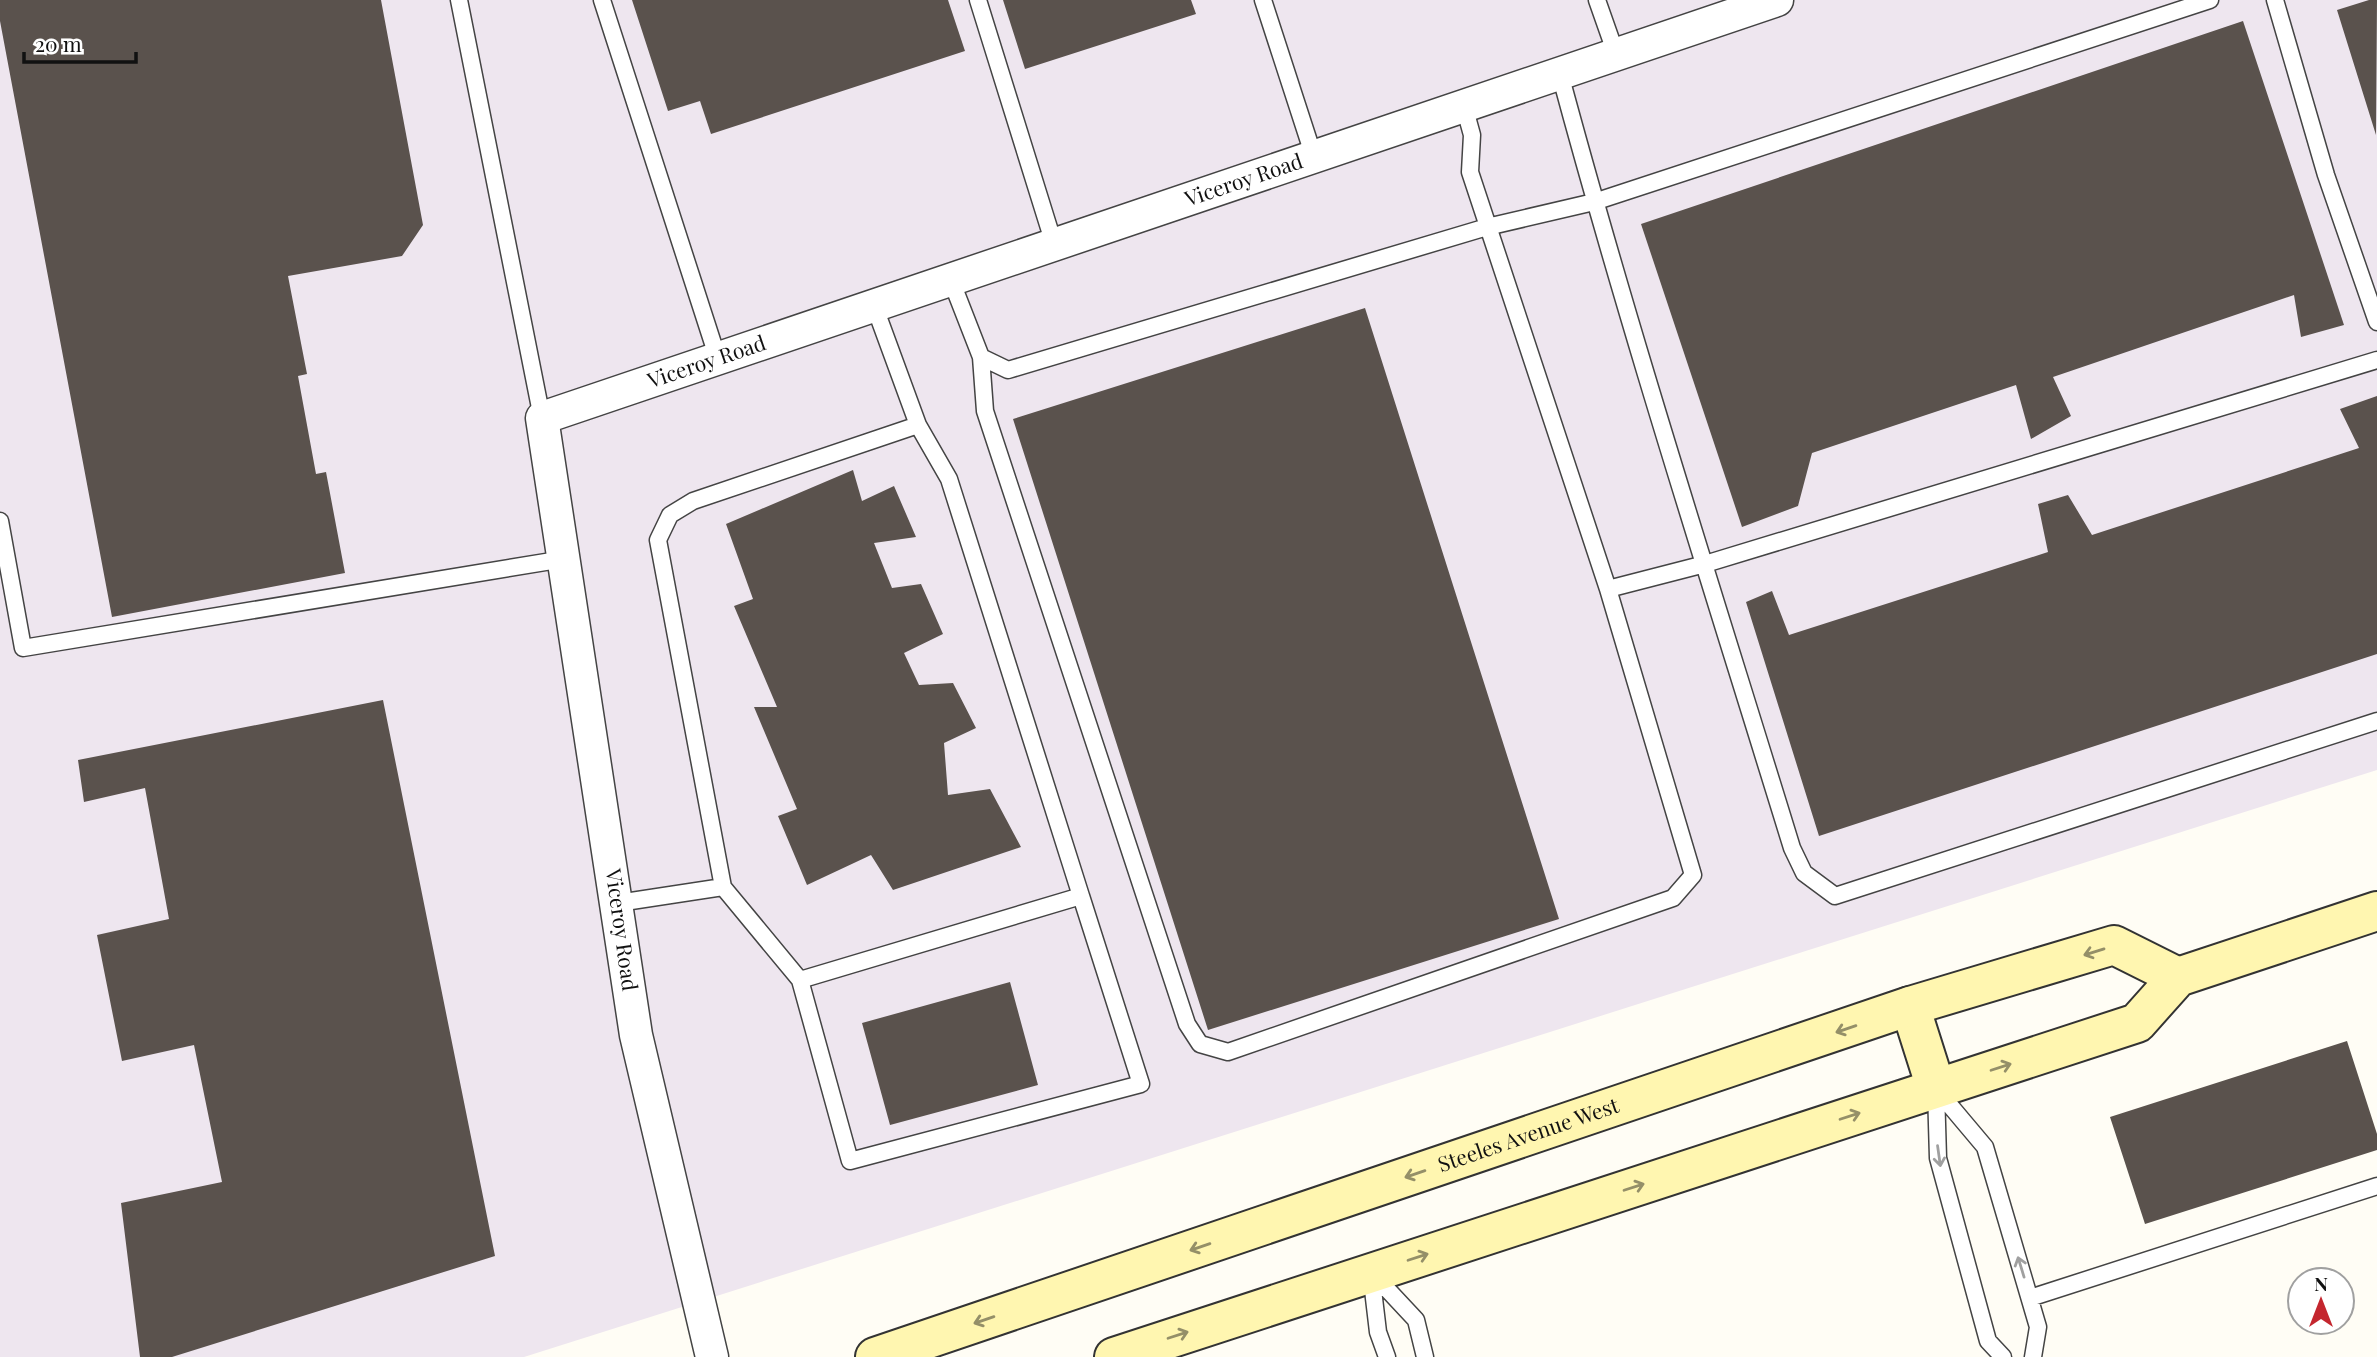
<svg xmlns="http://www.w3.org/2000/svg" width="2377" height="1357" font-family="'Playfair Display',serif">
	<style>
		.industrial { fill: #eee6ef }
		.building { fill: #5a524d }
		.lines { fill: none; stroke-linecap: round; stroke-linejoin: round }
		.lane-casing { stroke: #444; stroke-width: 19 }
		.street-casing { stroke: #444; stroke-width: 35 }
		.secondary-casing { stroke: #333; stroke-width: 42 }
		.lane { stroke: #fff; stroke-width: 16 }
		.street { stroke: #fff; stroke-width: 32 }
		.secondary { stroke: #fff6b0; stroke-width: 38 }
		.oneway { stroke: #948f68 }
		.oneway2 { stroke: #a0a0a0 }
		.labels { text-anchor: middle; stroke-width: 7; stroke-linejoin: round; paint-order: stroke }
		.street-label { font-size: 21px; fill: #111; stroke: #fff }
	</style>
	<rect width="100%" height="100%" fill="#fffdf5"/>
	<path class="industrial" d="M0 0H2377V770L524 1357H0Z"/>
	<path class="building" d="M0 0H381L423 225 402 256 288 276 307 374 298 376 316 474 326 472 345 573 112 617 0 21Z
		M632 0H948L965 51 711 134 700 101 668 111Z
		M1003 0H1191L1196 14 1025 69Z
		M2369 0H2377L2376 135 2337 10Z
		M2243 21 2344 325 2301 337 2294 295 2053 377 2071 416 2031 439 2016 385 1812 453 1798 506 1742 527 1641 224Z
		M1365 308 1559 919 1208 1030 1013 419Z
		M2377 396V654L1819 836 1746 602 1772 591 1789 635 2048 552 2038 504 2068 495 2092 535 2359 448 2340 409Z
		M853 470 862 501 894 486 916 537 874 543 892 588 921 584 943 634 904 653 919 685 953 683 976 728 944 743 948 795 990 789 1021 847 893 890 871 855 807 885 778 816 797 809 754 707H777L734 606 753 599 726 524Z
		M383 700 495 1256 172 1357H140L121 1203 222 1182 194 1045 122 1061 97 935 169 919 145 788 84 802 78 760Z
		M1010 982 1038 1085 890 1125 862 1023Z
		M2347 1041 2377 1134V1150L2145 1224 2110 1117Z"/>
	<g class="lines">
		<g class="lane-casing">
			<path id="lane" d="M459 0 542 418
				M602 0 718 359
				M978 0 1054 244
				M1263 0 1314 157
				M1597 0 1616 54
				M2275 0 2326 175 2377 322
				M1560 74C1630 334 1713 591 1792 848L1804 873 1835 896 2377 721
				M1464 106 1472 135 1470 172 1608 589
				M951 280 981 357 1008 370 1487 227 1594 202 2210 0
				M874 305 918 425 949 479 1081 896
				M981 357 985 411 1187 1024 1200 1044 1228 1052 1673 898 1693 875 1608 589 1705 564 2377 360
				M0 521 23 648 564 559
				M723 887 658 540 670 515 693 501 918 425
				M618 903 723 887 800 980 1081 896 1141 1084 850 1161 800 980
				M1936 1090 1938 1158 1988 1341 2003 1357
				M1937 1090 1985 1147 2038 1327 2033 1357
				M1371 1273 1378 1332 1387 1357
				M1373 1274 1416 1320 1425 1357
				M2030 1298 2377 1186"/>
		</g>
		<g class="street-casing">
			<g id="street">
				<path id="s1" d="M712 1357 636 1035 542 418 1777 0"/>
			</g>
		</g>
		<g class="secondary-casing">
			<g id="secondary">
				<path d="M1910 1006 1936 1088"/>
				<path id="s2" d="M875 1357 1910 1006 2114 945 2178 977"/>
				<path d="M1114 1357 2137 1023 2178 977 2377 911"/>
			</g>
		</g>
		<use href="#lane" class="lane"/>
		<use href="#street" class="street"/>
		<use href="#secondary" class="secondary"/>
	</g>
	<defs><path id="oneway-shaft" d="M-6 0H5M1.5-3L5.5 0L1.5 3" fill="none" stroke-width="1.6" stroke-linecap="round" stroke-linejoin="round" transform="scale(1.75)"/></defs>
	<g class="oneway">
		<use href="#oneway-shaft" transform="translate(2094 952) rotate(163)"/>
		<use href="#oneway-shaft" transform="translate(1846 1029) rotate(161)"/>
		<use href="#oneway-shaft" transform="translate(2001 1067) rotate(-18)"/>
		<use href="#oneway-shaft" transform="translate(1850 1116) rotate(-18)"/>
		<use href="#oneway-shaft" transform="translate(1415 1174) rotate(161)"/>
		<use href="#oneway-shaft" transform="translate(1634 1187) rotate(-18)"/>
		<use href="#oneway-shaft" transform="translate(1200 1247) rotate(161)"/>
		<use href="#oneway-shaft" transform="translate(1418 1257) rotate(-18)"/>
		<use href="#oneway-shaft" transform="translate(984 1320) rotate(161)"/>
		<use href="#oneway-shaft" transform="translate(1178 1335) rotate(-18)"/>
	</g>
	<g class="oneway2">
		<use href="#oneway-shaft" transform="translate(1939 1156) rotate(82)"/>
		<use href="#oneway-shaft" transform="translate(2021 1267) rotate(-107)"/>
	</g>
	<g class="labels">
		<g class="street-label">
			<text dy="7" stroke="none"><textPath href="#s1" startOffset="1696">Viceroy Road</textPath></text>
			<text dy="7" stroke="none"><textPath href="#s1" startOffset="1129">Viceroy Road</textPath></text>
			<text transform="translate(621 930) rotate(82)" y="7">Viceroy Road</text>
			<text dy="7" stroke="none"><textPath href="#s2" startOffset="690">Steeles Avenue West</textPath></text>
		</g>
	</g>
	<g transform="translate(2321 1301)"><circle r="33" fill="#ffffff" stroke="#a0a0a0" stroke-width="2"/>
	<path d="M0-5L12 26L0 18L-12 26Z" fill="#c4262e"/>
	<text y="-10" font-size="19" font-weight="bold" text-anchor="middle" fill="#111111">N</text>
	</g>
	<path d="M24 52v10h112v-10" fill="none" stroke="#111111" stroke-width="3.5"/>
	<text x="35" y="52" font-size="21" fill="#111111" stroke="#ffffff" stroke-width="5" paint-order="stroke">20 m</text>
</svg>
